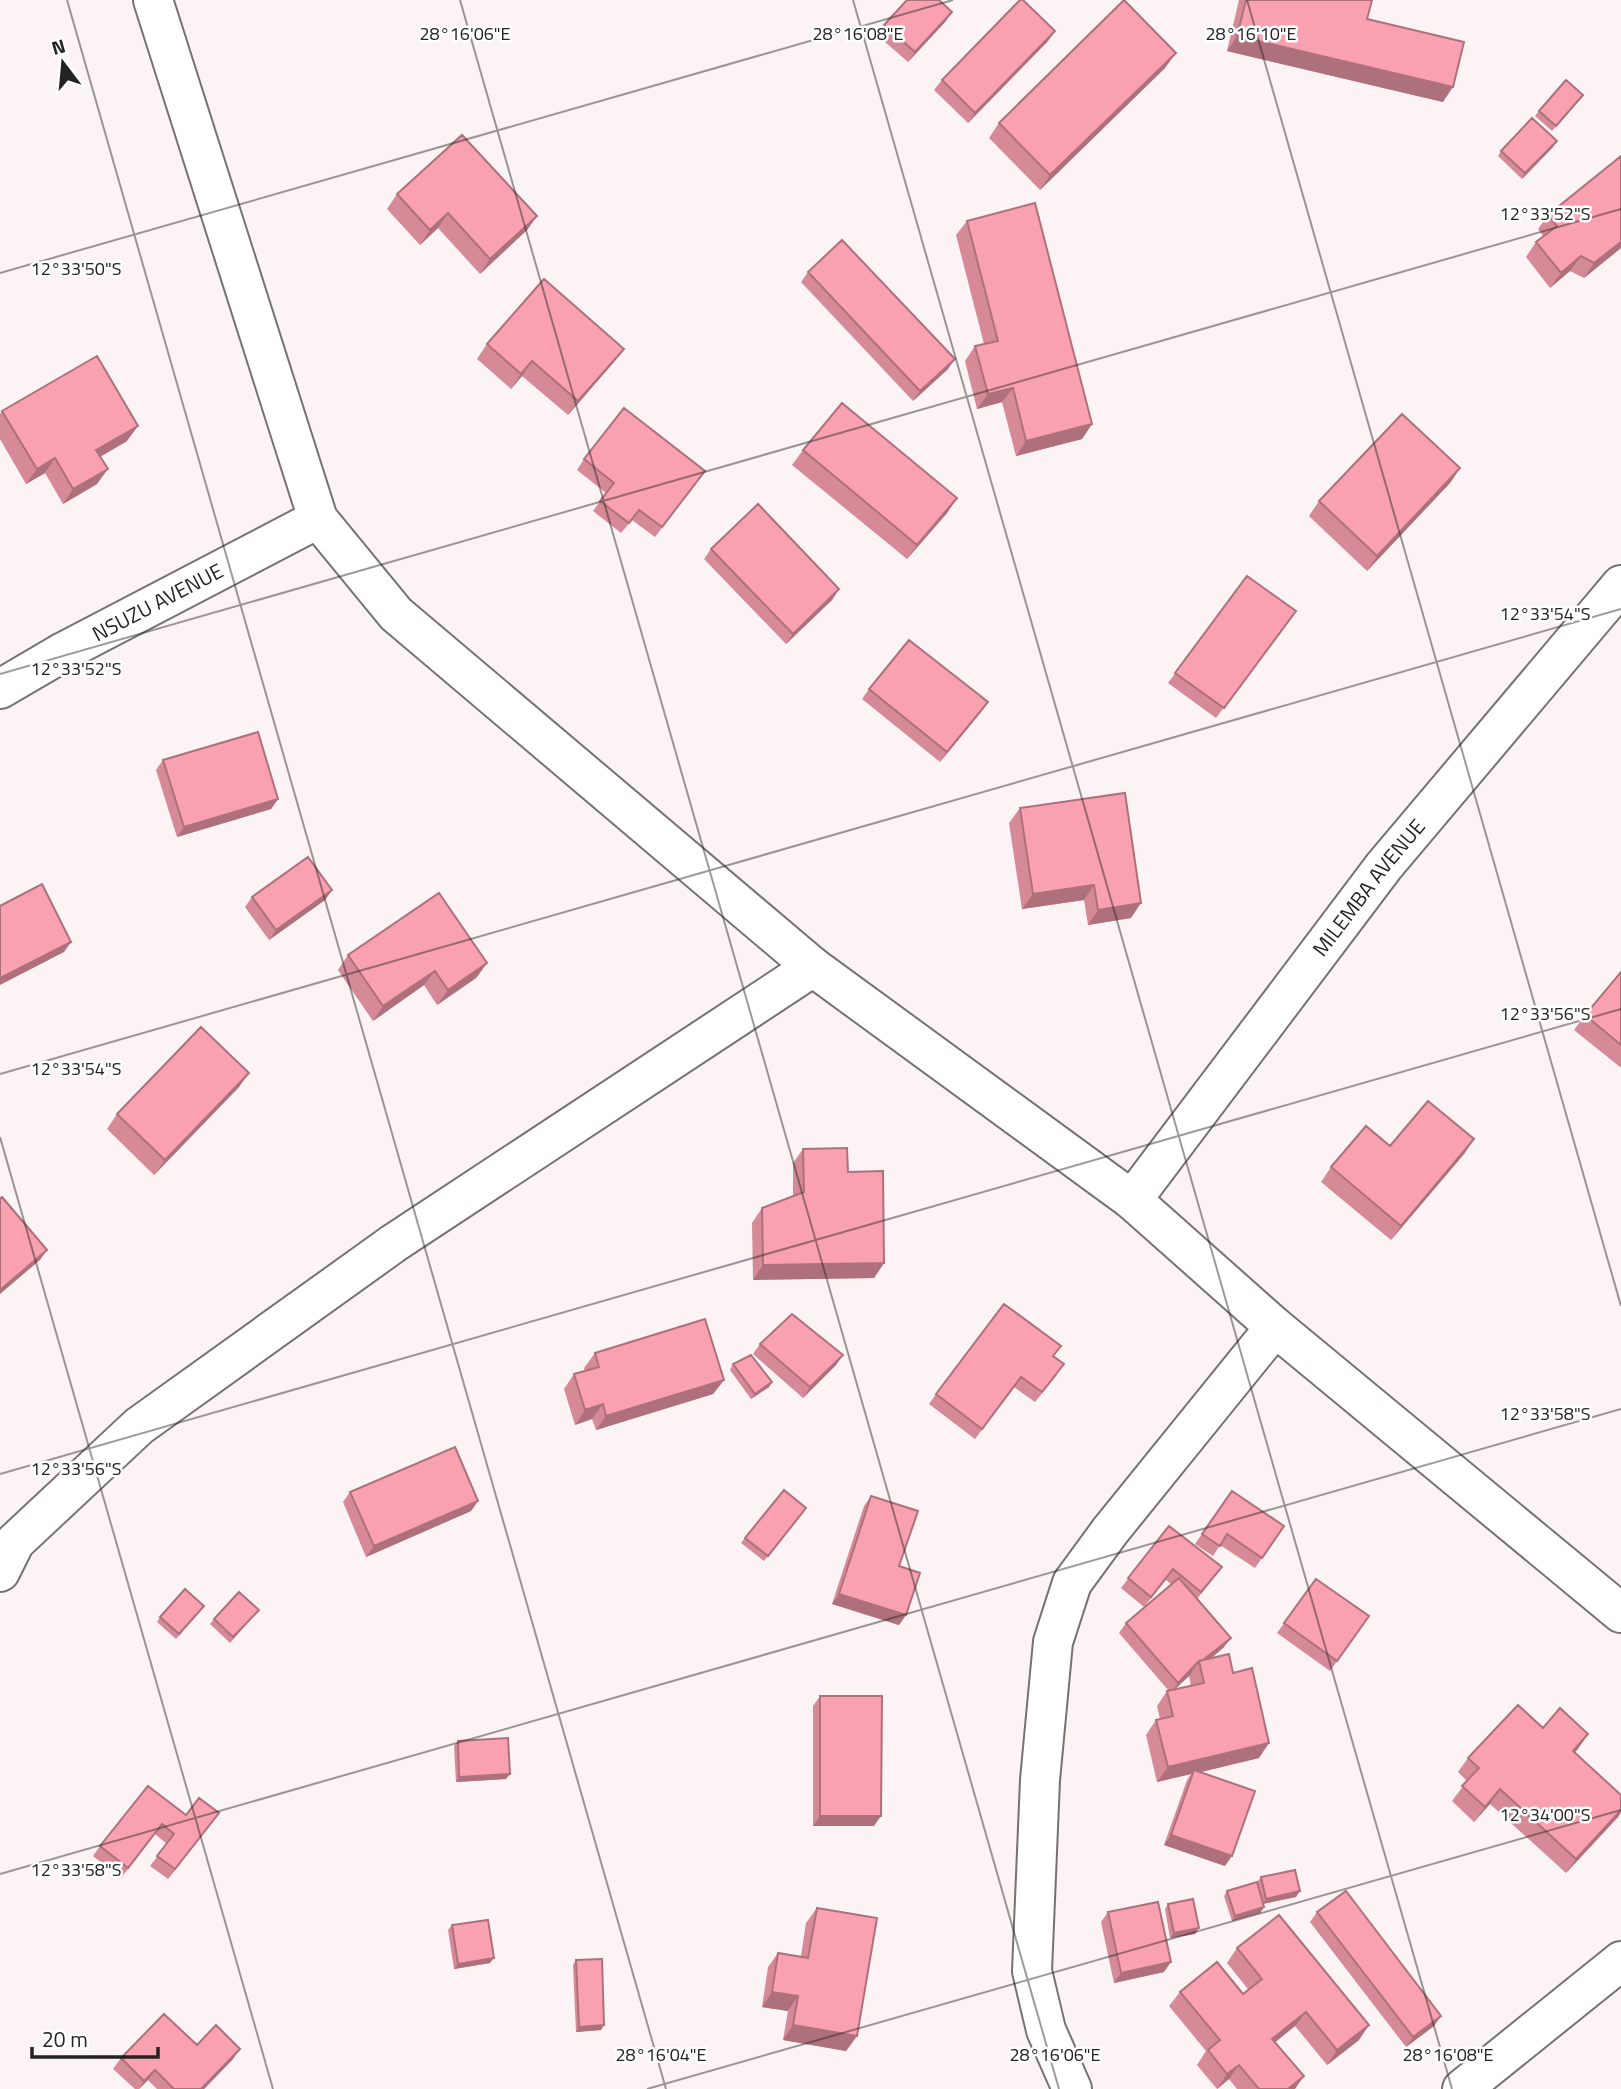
<svg xmlns="http://www.w3.org/2000/svg" width="1621" height="2089" font-family="'Titillium Web',sans-serif">
	<style>
		.lines { fill: none; stroke-linecap: round; stroke-linejoin: round }
		.minor-casing { stroke: #787172; stroke-width: 42 }
		.minor { stroke: #fff; stroke-width: 38 }
		.wall { fill: #d68a97; fill-rule: evenodd }
		.shaded-wall { fill: #ae717b }
		.building { fill: #f9a1b0; stroke: #ae717b; stroke-width: 2 }
		.ticks { fill: none; stroke: #242222; stroke-width: 2; stroke-opacity: 0.45 }
		.labels { text-anchor: middle; stroke-width: 5; stroke-linejoin: round; paint-order: stroke }
		.street-label { font-size: 21px; fill: #242222; stroke: #fff }
		.ticks-label { font-size: 18px; text-anchor: middle; fill: #242222; stroke: #fff; stroke-width: 5; stroke-linejoin: round; paint-order: stroke }
	</style>
	<rect width="100%" height="100%" fill="#fbf3f4"/>
	<g class="lines">
		<g class="minor-casing">
			<g id="minor">
				<path d="M153 0 318 519 396 614 813 967 1132 1200 1275 1327 1621 1613"/>
				<path id="s1" d="M0 689 65 651 318 519"/>
				<path id="s2" d="M1132 1200 1384 866 1621 585"/>
				<path d="M0 1572 15 1542 139 1426 394 1243 813 967"/>
				<path d="M1072 2089 1046 2030 1032 1971 1040 1780 1053 1642 1072 1583 1110 1531 1275 1327"/>
				<path d="M1462 2089 1621 1961"/>
			</g>
		</g>
		<use href="#minor" class="minor"/>
	</g>
	<path class="wall" d="M1239 0H1372L1367 19 1443 102 1227 51Z
		M952 12 945 22 908 62 877 35 884 25Z
		M1055 31 1048 41 968 123 934 90 942 80Z
		M1165 68 1040 190 989 138 999 123Z
		M1579 100 1552 131 1535 116 1539 111Z
		M1557 141 1553 147 1522 179 1498 156 1501 151Z
		M1621 156V248L1584 278 1570 271 1550 288 1526 257 1536 242 1544 237 1538 229 1548 215Z
		M397 194 537 216 527 230 480 274 438 228 420 245 387 209Z
		M967 221 1092 424 1082 439 1016 456 1002 402 977 409 965 361 975 346 984 344 956 235Z
		M808 272 948 369 913 401 801 282Z
		M487 344 624 349 613 363 568 415 522 376 511 389 477 359Z
		M2 411 127 441 100 457 97 484 63 504 45 473 26 484 0 439V414Z
		M803 450 957 498 947 513 907 559 792 465Z
		M584 459 705 471 655 537 632 520 621 533 593 511 606 493 577 470Z
		M1460 468 1450 483 1367 571 1309 516 1319 501Z
		M711 549 839 589 832 600 786 644 704 559Z
		M1247 576 1296 611 1216 718 1168 683Z
		M869 689 988 702 940 762 862 699Z
		M163 760 278 799 271 809 177 837 156 770Z
		M1020 808 1131 918 1088 925 1084 900 1022 909 1009 823Z
		M332 890 325 900 269 940 245 907 252 897Z
		M348 955 487 963 476 978 437 1005 424 985 373 1021 338 970Z
		M1621 972V1067H1620L1574 1030 1585 1015Z
		M239 1087 154 1175 107 1129 117 1114Z
		M1474 1139 1464 1154 1391 1240 1321 1182 1331 1167 1390 1146Z
		M803 1149 848 1172 884 1263 874 1278 753 1280 752 1223 762 1208 793 1196V1163Z
		M760 1344 843 1355 836 1365 803 1398 753 1354Z
		M595 1353 724 1380 713 1394 596 1430 592 1419 575 1425 564 1389 574 1374 585 1371 584 1368Z
		M1053 1356 1057 1375 1035 1402 1014 1387 975 1439 929 1404 936 1394Z
		M733 1364 772 1382 769 1387 751 1399 730 1370Z
		M1232 1491 1284 1526 1255 1568 1220 1545 1213 1556 1195 1544Z
		M350 1492 478 1501 471 1511 366 1557 343 1502Z
		M871 1496 899 1566 906 1615 899 1625 832 1604 864 1506Z
		M803 1513 764 1561 741 1543 745 1538Z
		M1169 1526 1222 1567 1197 1599 1231 1638 1223 1648 1211 1658 1233 1673 1259 1758 1200 1772 1225 1866 1164 1845 1187 1780 1191 1774 1157 1782 1146 1735 1156 1720 1160 1719 1157 1706 1167 1691H1169L1119 1633 1126 1623 1171 1584 1166 1580 1144 1607 1121 1588ZM1189 1676 1191 1686 1175 1689Z
		M1316 1579 1369 1616 1330 1671 1277 1633Z
		M259 1610 230 1643 210 1624 214 1619Z
		M200 1611 176 1639 157 1622 160 1617Z
		M820 1696 874 1826H813V1706Z
		M1543 1728 1588 1734 1574 1752 1621 1795V1812L1618 1817 1566 1873 1490 1804 1474 1822 1452 1801 1467 1781 1458 1772 1468 1758Z
		M458 1741 506 1779 456 1782 454 1746Z
		M219 1813 168 1879 150 1866 167 1844 155 1834 121 1878 93 1856 100 1846 186 1815Z
		M1261 1877 1296 1897 1263 1904 1264 1907 1260 1913 1232 1921 1224 1896 1227 1891H1259L1257 1882Z
		M1168 1904 1195 1934 1170 1938 1165 1909Z
		M817 1908 857 2036 846 2051 783 2040 788 2011 762 2007 768 1967 778 1953 801 1956 806 1923Z
		M1108 1912 1164 1972 1114 1983 1101 1922Z
		M1317 1912 1434 2026 1406 2047 1310 1922Z
		M452 1925 490 1963 454 1969 448 1930Z
		M1237 1948 1359 2040 1327 2065 1295 2026 1275 2042 1295 2089H1237L1229 2079 1217 2089 1197 2065 1206 2051 1169 2006 1180 1992 1243 1994 1248 1989 1227 1963Z
		M576 1960 601 2030 576 2032 573 1965Z
		M197 2045 233 2059 204 2089H157L148 2080 139 2089H135L113 2069 121 2058Z"/>
	<path class="shaded-wall" d="M952 12 945 22 908 62 915 52Z
		M1055 31 1048 41 968 123 975 113Z
		M1237 36 1453 87 1443 102 1227 51Z
		M1176 53 1165 68 1040 190 1050 175Z
		M1557 141 1553 147 1522 179 1525 173Z
		M448 213 438 228 420 245 430 230Z
		M537 216 527 230 480 274 490 259Z
		M1621 242V248L1584 278 1594 263Z
		M1581 256 1570 271 1550 288 1561 273Z
		M624 349 613 363 568 415 578 401Z
		M955 359 948 369 913 401 920 391Z
		M532 361 522 376 511 389 521 374Z
		M1013 388 1002 402 977 409 988 394Z
		M1092 424 1082 439 1016 456 1026 441Z
		M138 426 127 441 86 465 96 450Z
		M55 458 45 473 26 484 37 469Z
		M1460 468 1450 483 1367 571 1377 556Z
		M108 469 97 484 63 504 73 489Z
		M957 498 947 513 907 559 917 545Z
		M839 589 832 600 786 644 793 634Z
		M988 702 981 712 940 762 947 752Z
		M278 799 271 809 177 837 184 827Z
		M1094 885 1084 900 1022 909 1033 894Z
		M332 890 325 900 269 940 276 930Z
		M1141 903 1131 918 1088 925 1098 910Z
		M71 942 64 952 0 985V978Z
		M487 963 476 978 437 1005 448 990Z
		M435 971 424 985 373 1021 383 1006Z
		M249 1073 239 1087 154 1175 165 1160Z
		M1474 1139 1464 1154 1391 1240 1401 1226Z
		M47 1250 40 1260 0 1294V1290Z
		M884 1263 874 1278 753 1280 763 1265Z
		M843 1355 836 1365 803 1398 810 1387Z
		M724 1380 713 1394 596 1430 606 1416Z
		M772 1382 769 1387 751 1399 755 1394Z
		M603 1404 592 1419 575 1425 585 1410Z
		M478 1501 471 1511 366 1557 374 1546Z
		M839 1594 906 1615 899 1625 832 1604Z
		M1231 1638 1223 1648 1201 1667 1200 1663Z
		M1196 1666 1189 1676 1171 1693 1178 1683Z
		M1588 1734 1578 1749 1562 1766 1573 1751Z
		M1269 1743 1259 1758 1193 1774 1194 1770 1191 1774 1157 1782 1168 1767Z
		M510 1774 506 1779 456 1782 459 1777Z
		M1500 1789 1490 1804 1474 1822 1485 1807Z
		M1621 1810V1812L1618 1817 1566 1873 1576 1859Z
		M219 1813 212 1823 168 1879 175 1869Z
		M820 1816H881L874 1826H813Z
		M1171 1835 1232 1856 1225 1866 1164 1845Z
		M1300 1891 1296 1897 1262 1904 1266 1899Z
		M1264 1907 1260 1913 1232 1921 1235 1916Z
		M1199 1928 1195 1934 1170 1938 1174 1933Z
		M494 1958 490 1963 454 1969 458 1964Z
		M1171 1962 1164 1972 1114 1983 1121 1973Z
		M772 1992 798 1996 788 2011 762 2007Z
		M1306 2012 1295 2026 1262 2053 1272 2039Z
		M1441 2016 1434 2026 1406 2047 1413 2037Z
		M604 2025 601 2030 576 2032 579 2027Z
		M793 2025 857 2036 846 2051 783 2040Z
		M1369 2025 1359 2040 1327 2065 1337 2050Z
		M240 2049 233 2059 204 2089H201Z
		M1239 2065 1229 2079 1217 2089 1227 2074Z
		M155 2070 148 2080 139 2089 144 2081Z
		M1304 2076 1295 2089H1288Z"/>
	<path class="building" d="M907 0H939L952 12 915 52 884 25Z
		M1020 0H1023L1055 31 975 113 942 80Z
		M1124 0 1176 53 1050 175 999 123Z
		M1246 0H1372L1367 19 1464 42 1453 87 1237 36Z
		M1566 80 1583 95 1556 126 1539 111Z
		M1532 118 1557 141 1525 173 1501 151Z
		M462 135 537 216 490 259 448 213 430 230 397 194Z
		M1621 156V242L1594 263 1581 256 1561 273 1536 242 1557 226 1548 215Z
		M1035 203 1092 424 1026 441 1013 388 988 394 975 346 998 341 967 221Z
		M842 240 955 359 920 391 808 272Z
		M544 279 624 349 578 401 532 361 521 374 487 344Z
		M97 356 138 426 96 450 108 469 73 489 55 458 37 469 2 411Z
		M842 403 957 498 917 545 803 450Z
		M624 408 705 471 662 527 639 510 629 523 600 501 614 483 584 459Z
		M1402 414 1460 468 1377 556 1319 501Z
		M758 504 839 589 793 634 711 549Z
		M1247 576 1296 611 1224 708 1175 673Z
		M909 640 988 702 947 752 869 689Z
		M258 732 278 799 184 827 163 760Z
		M1125 793 1141 903 1098 910 1094 885 1033 894 1020 808Z
		M308 857 332 890 276 930 252 897Z
		M42 884 71 942 0 978V906Z
		M439 893 487 963 448 990 435 971 383 1006 348 955Z
		M1621 972V1045L1585 1015Z
		M201 1027 249 1073 165 1160 117 1114Z
		M1428 1101 1474 1139 1401 1226 1331 1167 1366 1126 1390 1146Z
		M847 1148 848 1172 883 1171 884 1263 763 1265 762 1208 804 1192 803 1149Z
		M2 1197 47 1250 0 1290V1199Z
		M1004 1304 1061 1346 1053 1356 1064 1364 1042 1392 1021 1377 982 1429 936 1394Z
		M792 1314 843 1355 810 1387 760 1344Z
		M705 1319 724 1380 606 1416 603 1404 585 1410 574 1374 599 1367 595 1353Z
		M751 1355 772 1382 755 1394 733 1364Z
		M455 1447 478 1501 374 1546 350 1492Z
		M784 1490 806 1508 768 1556 745 1538Z
		M1232 1491 1284 1526 1262 1558 1227 1534 1220 1546 1202 1534Z
		M871 1496 918 1511 899 1566 920 1573 906 1615 839 1594Z
		M1169 1526 1222 1567 1201 1592 1173 1569 1151 1597 1128 1578Z
		M1179 1578 1231 1638 1203 1660 1199 1661 1178 1683 1126 1623Z
		M1316 1579 1369 1616 1337 1661 1284 1623Z
		M185 1589 204 1606 179 1634 160 1617Z
		M239 1592 259 1610 233 1637 214 1619Z
		M1229 1654 1233 1673 1252 1668 1269 1743 1168 1767 1156 1720 1173 1716 1167 1691 1204 1683 1199 1661Z
		M820 1696H882L881 1816H820Z
		M1518 1705 1543 1728 1560 1708 1588 1734 1573 1751 1621 1795V1810L1576 1859 1500 1789 1485 1807 1462 1786 1479 1768 1468 1758Z
		M508 1738 510 1774 459 1777 458 1741Z
		M1194 1770 1255 1791 1232 1856 1171 1835Z
		M148 1786 186 1815 199 1798 219 1813 175 1869 157 1856 174 1834 162 1824 128 1868 100 1846Z
		M1295 1870 1300 1891 1266 1899 1261 1877Z
		M1257 1882 1264 1907 1235 1916 1227 1891Z
		M1346 1891 1441 2016 1413 2037 1317 1912Z
		M1193 1899 1199 1928 1174 1933 1168 1904Z
		M1158 1902 1171 1962 1121 1973 1108 1912Z
		M817 1908 877 1918 857 2036 793 2025 798 1996 772 1992 778 1953 808 1958Z
		M1279 1915 1369 2025 1337 2050 1306 2012 1272 2039 1304 2076 1288 2089H1259L1239 2065 1227 2074 1208 2050 1220 2040 1180 1992 1217 1962 1243 1994 1262 1979 1237 1948Z
		M488 1920 494 1958 458 1964 452 1925Z
		M602 1959 604 2025 579 2027 576 1960Z
		M164 2014 197 2045 216 2025 240 2049 201 2089H174L155 2070 144 2081 121 2058Z"/>
	<path class="ticks" d="M67 0 666 2089M460 0 1059 2089M853 0 1452 2089M1247 0 1621 1306M0 273 953 0M0 674 1621 209M0 1074 1621 609M0 1137 273 2089M0 1474 1621 1009M0 1874 1621 1409M647 2089 1621 1810"/>
	<g class="labels">
		<g class="street-label">
			<text dy="7" stroke="none"><textPath href="#s1" startOffset="180">NSUZU AVENUE</textPath></text>
			<text dy="7" stroke="none"><textPath href="#s2" startOffset="392">MILEMBA AVENUE</textPath></text>
		</g>
	</g>
	<g class="ticks-label">
		<text x="465" y="40">28°16'06"E</text>
		<text x="858" y="40">28°16'08"E</text>
		<text x="1251" y="40">28°16'10"E</text>
		<text x="1545" y="220">12°33'52"S</text>
		<text x="76" y="275">12°33'50"S</text>
		<text x="1545" y="620">12°33'54"S</text>
		<text x="76" y="675">12°33'52"S</text>
		<text x="1545" y="1020">12°33'56"S</text>
		<text x="76" y="1075">12°33'54"S</text>
		<text x="1545" y="1420">12°33'58"S</text>
		<text x="76" y="1475">12°33'56"S</text>
		<text x="1545" y="1821">12°34'00"S</text>
		<text x="76" y="1876">12°33'58"S</text>
		<text x="661" y="2061">28°16'04"E</text>
		<text x="1055" y="2061">28°16'06"E</text>
		<text x="1448" y="2061">28°16'08"E</text>
	</g>
	<g transform="translate(63 63) rotate(344)" stroke="#ffffff" stroke-width="5" paint-order="stroke">
	<path d="M0-5L12 26L0 18L-12 26Z" fill="#242222"/>
	<text y="-10" font-size="19" font-weight="bold" text-anchor="middle" fill="#242222">N</text>
	</g>
	<path d="M32 2047v10h126v-10" fill="none" stroke="#242222" stroke-width="3.5"/>
	<text x="42" y="2047" font-size="21" fill="#242222" stroke="#ffffff" stroke-width="5" paint-order="stroke">20 m</text>
</svg>
